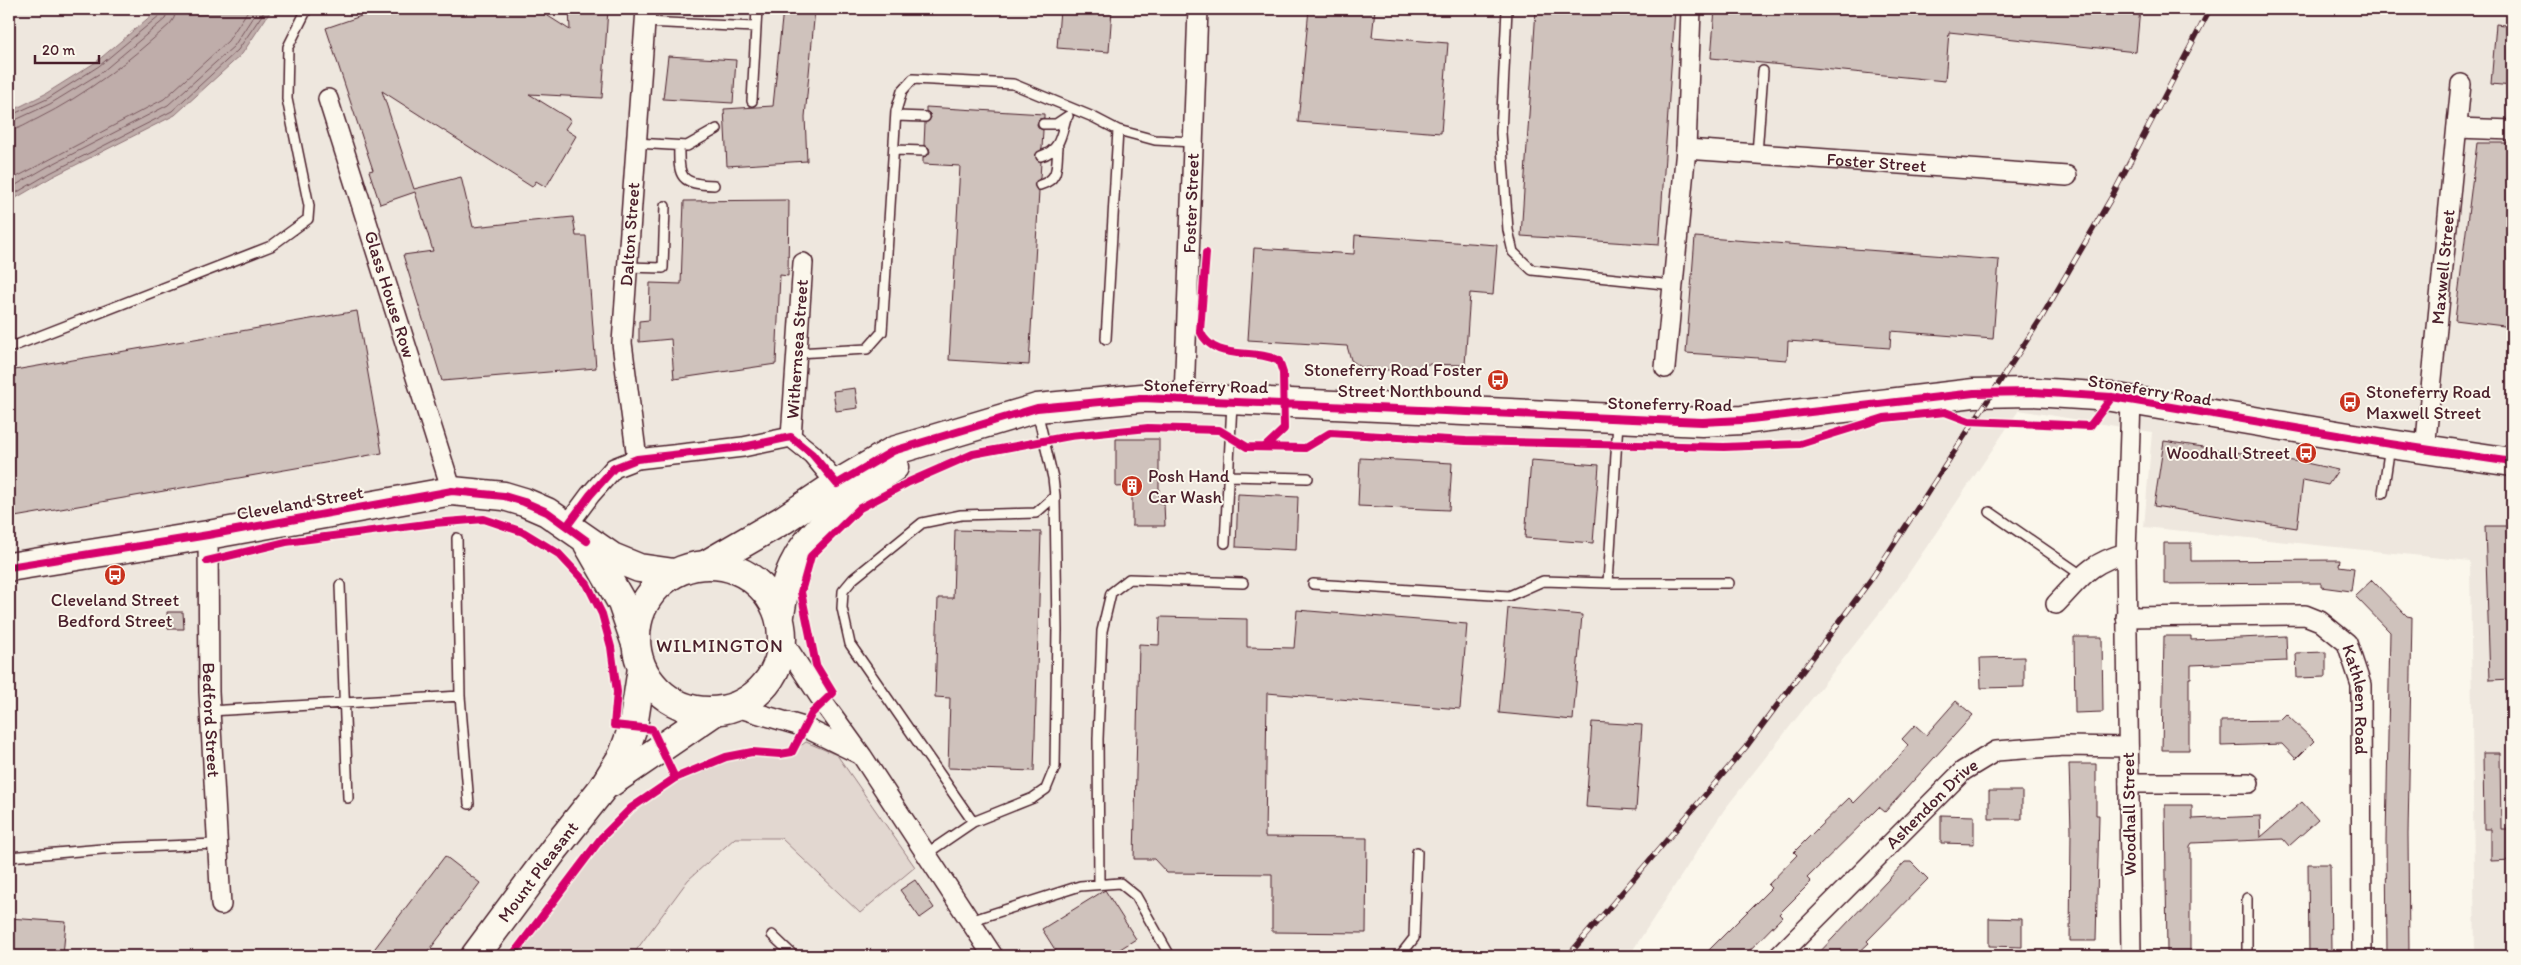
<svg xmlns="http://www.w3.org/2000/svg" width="2521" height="965" font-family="Itim,sans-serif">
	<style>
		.built { fill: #eee7de }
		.green { fill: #e2d7d0; stroke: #967b7e }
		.water { fill: #bfadaa; stroke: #907477 }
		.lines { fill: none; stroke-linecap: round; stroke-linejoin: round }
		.shore { stroke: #79585e; stroke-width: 1 }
		.building { fill: #cfc2bc; stroke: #4a1f2b }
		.service-casing { stroke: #4a1f2b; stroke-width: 12 }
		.minor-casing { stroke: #4a1f2b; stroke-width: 22 }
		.primary-casing { stroke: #4a1f2b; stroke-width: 31 }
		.trunk-casing { stroke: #4a1f2b; stroke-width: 31 }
		.service { stroke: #fbf7ec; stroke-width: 9 }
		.minor { stroke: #fbf7ec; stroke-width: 19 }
		.primary { stroke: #fbf7ec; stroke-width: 28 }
		.trunk { stroke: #fbf7ec; stroke-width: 28 }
		.rail-casing { stroke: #4a1f2b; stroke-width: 5.5 }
		.rail { stroke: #fbf7ec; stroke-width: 4; stroke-dasharray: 11; stroke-linecap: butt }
		.cycleway-casing { stroke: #fbf7ec; stroke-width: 11 }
		.cycleway { stroke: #d6006c; stroke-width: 8 }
		.labels { text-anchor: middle; stroke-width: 4; stroke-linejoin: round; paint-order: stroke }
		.street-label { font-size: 18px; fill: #4a1f2b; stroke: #fbf7ec }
		.poi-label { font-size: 18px; fill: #4a1f2b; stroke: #fbf7ec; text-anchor: end }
		.neighbourhood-label { font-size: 19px; letter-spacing: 1px; fill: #4a1f2b; stroke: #fbf7ec }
	</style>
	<rect width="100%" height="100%" fill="#fbf7ec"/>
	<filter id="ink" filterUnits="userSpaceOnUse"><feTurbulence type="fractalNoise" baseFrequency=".02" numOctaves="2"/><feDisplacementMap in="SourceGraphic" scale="10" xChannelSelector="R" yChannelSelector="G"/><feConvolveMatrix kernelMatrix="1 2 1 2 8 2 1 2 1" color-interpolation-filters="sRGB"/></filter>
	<g filter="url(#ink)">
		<path class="built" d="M9 9H159L96 62 45 94 9 112Z
			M272 9H2512V956H2475L2470 561 2144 527 2152 432 2019 410 1896 592 1724 810 1629 956H9V202L108 148 242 54Z"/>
		<path class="green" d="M806 742 837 755 915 867 860 913 781 838H735L688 880 632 956H508L631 808 675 778 752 752H792Z"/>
		<path class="water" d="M159 9H272L242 54 175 115 52 177 9 202V112L45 94 96 62Z"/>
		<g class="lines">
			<path class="shore" d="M9 116 47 99 99 66 160 15 162 9
				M9 123 50 104 102 72 165 19 168 9
				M9 130C19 130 28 123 37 119 87 94 129 61 170 24L174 18 176 9
				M9 181 164 99 228 41 249 9
				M9 189 47 167 168 105 234 46 258 9
				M9 197 50 173 172 111 238 50 266 9"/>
		</g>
		<path class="building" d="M368 9H537L570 30 569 9H608L602 98 529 94 571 120 565 129 576 136 546 187 536 181 532 187 382 91 414 189 461 177 473 227 573 217 576 236H586L596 368 442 381 403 255 433 251 415 192 380 204 369 171 373 170 326 28 364 15Z
			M783 9H815L805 117 807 161 727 166 724 109 773 106Z
			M1060 9H1112L1109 52 1057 48Z
			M1309 9H1375L1372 37 1448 43 1441 133 1298 122Z
			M1536 9H1675L1659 245 1521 236Z
			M1715 9H2140L2136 52 1949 32 1945 81 1711 58Z
			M2496 24 2512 26V86L2491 84Z
			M668 56 736 60 733 103 663 99Z
			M926 107 1044 114V118L1039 119 1037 124 1038 128 1043 130 1042 149 1035 155 1037 160 1041 162 1040 178 1034 185 1039 191 1029 365 949 360 960 166 923 164V157L927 156 930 152 929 148 924 145 925 123 931 118 930 114 926 111Z
			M2477 143H2512V327L2455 320Z
			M789 200 788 276 780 275 776 364 674 379 671 339 639 342V321L649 320 650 283 681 284 684 201Z
			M1355 235 1497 245 1493 295 1470 293 1465 365 1423 364V374L1361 367 1351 360 1347 346 1248 340 1254 248 1354 254Z
			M1695 237 1999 260 1993 339 1891 331 1890 348 1788 341 1787 360 1686 353Z
			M357 311 382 453 9 518V371Z
			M855 388 858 408 836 411 833 391Z
			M1116 439H1159V503H1164L1165 526H1132V486L1116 487Z
			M2164 441 2306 463 2338 470 2328 485 2303 480 2297 528 2154 506Z
			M1360 458 1452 463 1449 510 1358 506Z
			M1531 460 1599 465 1593 543 1525 538Z
			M1238 494 1298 497 1296 550 1236 547Z
			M2485 526H2512V679L2490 680Z
			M955 530 1041 532 1034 771 948 768 950 698 935 697 938 598H953Z
			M2164 543H2191V561L2340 560 2339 566 2354 568 2351 591 2321 587V583L2164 584Z
			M2372 580 2407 616 2412 617 2408 834 2409 954H2387L2386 840 2390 632 2355 596Z
			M1508 608 1582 615 1573 720 1499 713Z
			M1297 610 1467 624 1460 709 1267 693 1265 837 1367 838 1366 933 1272 932V874L1167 873 1154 859H1134L1139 644 1159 645 1160 617 1247 619V647L1294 648Z
			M167 612H183L184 629H168Z
			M2164 636H2191V640L2286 636 2287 661 2191 665V678H2189V750H2162Z
			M2074 637H2102L2103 712 2075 713Z
			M2326 652V677L2297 678 2296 653Z
			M2024 657V687L1981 688 1980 658Z
			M1956 701 1973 715 1885 812 1879 807 1807 878 1811 882 1779 914 1782 917 1744 956H1703L1771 888 1768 885 1797 855 1794 852 1817 829 1849 798 1854 803 1898 758 1908 745 1902 739 1915 725 1926 735Z
			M2286 714 2314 741 2296 759 2282 744 2221 746V721L2280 720Z
			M1592 722 1642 725 1636 810 1586 807Z
			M2483 753H2500L2501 829H2512V860L2491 861V829H2484Z
			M2069 764H2096V815H2099L2096 941H2070L2071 830Z
			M1989 791H2022V819H1989Z
			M2302 802 2318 820 2289 846 2283 839 2192 843 2190 846V952H2167L2165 805H2192V819L2260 816 2261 837Z
			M1941 815 1974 816V844L1941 843Z
			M445 856 480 883 425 956H369Z
			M1905 862H1911L1928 879 1867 941 1869 943 1855 956H1816Z
			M2308 864H2330L2331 952 2309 953Z
			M915 880 934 908 920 918 900 890Z
			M1105 890 1136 939 1109 956H1059L1042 929Z
			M9 918 66 922 63 956H9Z
			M1989 918 2022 919V947L1989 946Z"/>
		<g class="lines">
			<g class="service-casing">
				<path id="service" d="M1507 9 1501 133 1508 230 1513 252 1532 270 1673 285
					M645 22 755 27
					M752 101 757 9
					M896 116 925 117
					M1043 124H1056L1068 116
					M636 143 687 146 717 129
					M679 146C678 178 681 184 714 185
					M894 150 924 151
					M1757 154 1763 71
					M1041 156C1060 151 1061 135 1066 118
					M1040 185C1060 179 1056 166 1058 147
					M626 267 663 268 665 206
					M1106 339 1118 130
					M9 348 271 246 308 219 309 206 287 99 288 47 307 9
					M797 353 867 349 882 332 896 111 902 91 913 79 1013 84 1093 117 1118 130 1155 140 1193 142
					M1618 422 1608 583H1729
					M1229 476 1308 478
					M2383 493 2390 446
					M1990 512 2083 576
					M457 538 460 696
					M1225 543 1232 403
					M1313 584 1509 596 1543 581 1608 583
					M340 585 348 798
					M210 711 460 696 469 804
					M973 822 1033 798 1046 789 1055 767 1057 630 1055 496
					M926 854 973 822 850 644 842 608 843 591 853 579 922 523 961 515 1036 513 1055 496 1053 478 1037 411
					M9 857 114 848 216 844
					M1099 883 1098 739 1102 631 1111 593 1129 579 1243 583
					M2247 898V956
					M970 921 1080 886 1120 883 1136 896 1170 956
					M772 935 794 956
					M1400 956 1414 938 1417 852"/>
			</g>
			<g class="minor-casing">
				<g id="minor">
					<path id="s1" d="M328 99 452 491"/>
					<path d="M2457 128 2512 130"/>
					<path id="s2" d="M1686 149 2067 176"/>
					<path d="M1665 368 1686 149 1691 9"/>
					<path id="s3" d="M1184 398 1198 9"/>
					<path id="s4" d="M791 437 803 263"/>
					<path id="s5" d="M2425 450 2461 84"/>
					<path id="s6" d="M637 459 622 343 646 9"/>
					<path d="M567 526 590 495 614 468 637 459 743 447 791 437 812 454 837 484"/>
					<path id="s7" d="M208 535 209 692 221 905"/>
					<path d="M2056 604C2081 578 2089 563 2126 553"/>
					<path id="s8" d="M2126 617 2305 615 2320 621 2347 643 2361 685 2362 956"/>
					<path d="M783 641 823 702 862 756 993 956"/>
					<path d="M736 707 804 727 859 754"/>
					<path d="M2129 783H2249"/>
					<path id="s9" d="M1779 956 1963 771 1996 751 2065 746 2128 747"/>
					<path d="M2131 956 2126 553 2131 401"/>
				</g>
			</g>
			<g class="primary-casing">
				<path id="primary" d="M588 544 622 603 635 641
					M9 567 208 535 452 491 504 496 524 502 547 512 612 557 639 568 674 573"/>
			</g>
			<g class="trunk-casing">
				<g id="trunk">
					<path d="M707 564 783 520 837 484 893 451 1037 408 1142 398H1184L1702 422 1742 420 1974 393 2033 392 2112 397 2390 444 2512 462"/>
					<circle cx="709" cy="638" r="73"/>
					<path d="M780 615C783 596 786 577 796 560 812 529 865 485 894 467"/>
					<path d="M610 783 714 712"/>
					<path id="s10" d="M475 956 556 847 602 789 623 755 633 727 642 668"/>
				</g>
			</g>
			<use href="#service" class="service"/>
			<use href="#minor" class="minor"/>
			<use href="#primary" class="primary"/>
			<use href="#trunk" class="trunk"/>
			<g class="rail-casing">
				<path id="rail" d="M1568 956 1746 747 1872 578 2040 320 2110 200 2210 9"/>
			</g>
			<use href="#rail" class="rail"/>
			<g class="cycleway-casing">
				<path id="cycleway" d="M1206 253 1200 331C1214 363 1254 347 1279 361L1283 373 1284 429 1265 447
					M567 526 590 495 614 468 637 459 743 447 791 437 812 454 837 484 893 451 1037 408 1142 398 1702 422 1742 420 1974 393 2033 392 2112 397 2390 444 2512 462
					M207 561 286 542 434 523 484 519 523 532 559 554 587 584 602 614 611 647 617 692 614 725 652 729 675 778
					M9 567 208 535 452 491 504 496 524 502 547 512 587 541
					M512 956 602 837 631 808 675 778 726 757 752 752 780 754 792 752 812 713 833 693 816 665 801 592 811 556 860 508 909 482 973 454 1070 436 1148 428 1219 430 1247 447 1305 448 1330 433 1466 441 1724 447 1800 444 1884 418 1945 412 1969 421 2090 426 2112 397"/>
			</g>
			<use href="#cycleway" class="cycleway"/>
		</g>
	</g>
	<defs>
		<g id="bus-disc" transform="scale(1.125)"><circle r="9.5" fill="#c8321e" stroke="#fbf7ec"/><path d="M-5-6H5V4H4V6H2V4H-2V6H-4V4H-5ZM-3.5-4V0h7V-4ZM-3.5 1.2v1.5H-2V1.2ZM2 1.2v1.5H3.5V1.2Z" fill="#fff"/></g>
		<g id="building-disc" transform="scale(1.125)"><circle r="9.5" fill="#c8321e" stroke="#fbf7ec"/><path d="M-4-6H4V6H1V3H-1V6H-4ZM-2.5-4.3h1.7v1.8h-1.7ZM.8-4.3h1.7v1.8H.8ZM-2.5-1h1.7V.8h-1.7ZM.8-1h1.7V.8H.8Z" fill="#fff"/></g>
	</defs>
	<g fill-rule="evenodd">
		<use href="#bus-disc" x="1498" y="380"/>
		<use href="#bus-disc" x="2350" y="402"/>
		<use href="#bus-disc" x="2306" y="453"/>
		<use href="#building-disc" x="1132" y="486"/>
		<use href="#bus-disc" x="115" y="575"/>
	</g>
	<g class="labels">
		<g class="street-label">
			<text dy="6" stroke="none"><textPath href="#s2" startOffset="191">Foster Street</textPath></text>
			<text dy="6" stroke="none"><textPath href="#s3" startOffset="195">Foster Street</textPath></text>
			<text dy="6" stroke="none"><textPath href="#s6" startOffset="226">Dalton Street</textPath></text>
			<text dy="6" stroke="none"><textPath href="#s5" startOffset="184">Maxwell Street</textPath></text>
			<text dy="6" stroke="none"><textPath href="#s1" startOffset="205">Glass House Row</textPath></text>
			<text dy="6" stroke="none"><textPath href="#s4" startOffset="88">Withernsea Street</textPath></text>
			<text transform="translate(1206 386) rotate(1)" y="6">Stoneferry Road</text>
			<text transform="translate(2150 390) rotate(9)" y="6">Stoneferry Road</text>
			<text transform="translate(1670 404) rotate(1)" y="6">Stoneferry Road</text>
			<text transform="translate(300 503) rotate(-10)" y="6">Cleveland Street</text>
			<text dy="6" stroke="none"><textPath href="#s8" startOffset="288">Kathleen Road</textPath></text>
			<text dy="6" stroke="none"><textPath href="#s7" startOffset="185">Bedford Street</textPath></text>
			<text dy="6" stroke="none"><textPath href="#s9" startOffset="216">Ashendon Drive</textPath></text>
			<text transform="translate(2129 814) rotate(-91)" y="6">Woodhall Street</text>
			<text dy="6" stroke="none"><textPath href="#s10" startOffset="105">Mount Pleasant</textPath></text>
		</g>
		<g class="poi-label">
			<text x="1482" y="376">Stoneferry Road Foster<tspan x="1482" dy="21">Street Northbound</tspan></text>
			<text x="2366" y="398" text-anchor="start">Stoneferry Road<tspan x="2366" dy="21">Maxwell Street</tspan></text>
			<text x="2290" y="459">Woodhall Street</text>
			<text x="1148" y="482" text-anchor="start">Posh Hand<tspan x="1148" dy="21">Car Wash</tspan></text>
			<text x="115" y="606" text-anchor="middle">Cleveland Street<tspan x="115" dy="21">Bedford Street</tspan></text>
		</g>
		<g class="neighbourhood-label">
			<text x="720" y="652">WILMINGTON</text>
		</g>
	</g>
	<rect width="2521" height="965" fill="none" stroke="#fbf7ec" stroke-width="30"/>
	<rect x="15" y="15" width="2491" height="935" fill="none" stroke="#4a1f2b" stroke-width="2" filter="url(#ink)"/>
	<path d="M35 55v8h64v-8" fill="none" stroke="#4a1f2b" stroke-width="2.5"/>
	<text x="42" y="55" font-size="15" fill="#4a1f2b" stroke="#fbf7ec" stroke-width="4" paint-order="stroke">20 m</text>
</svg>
